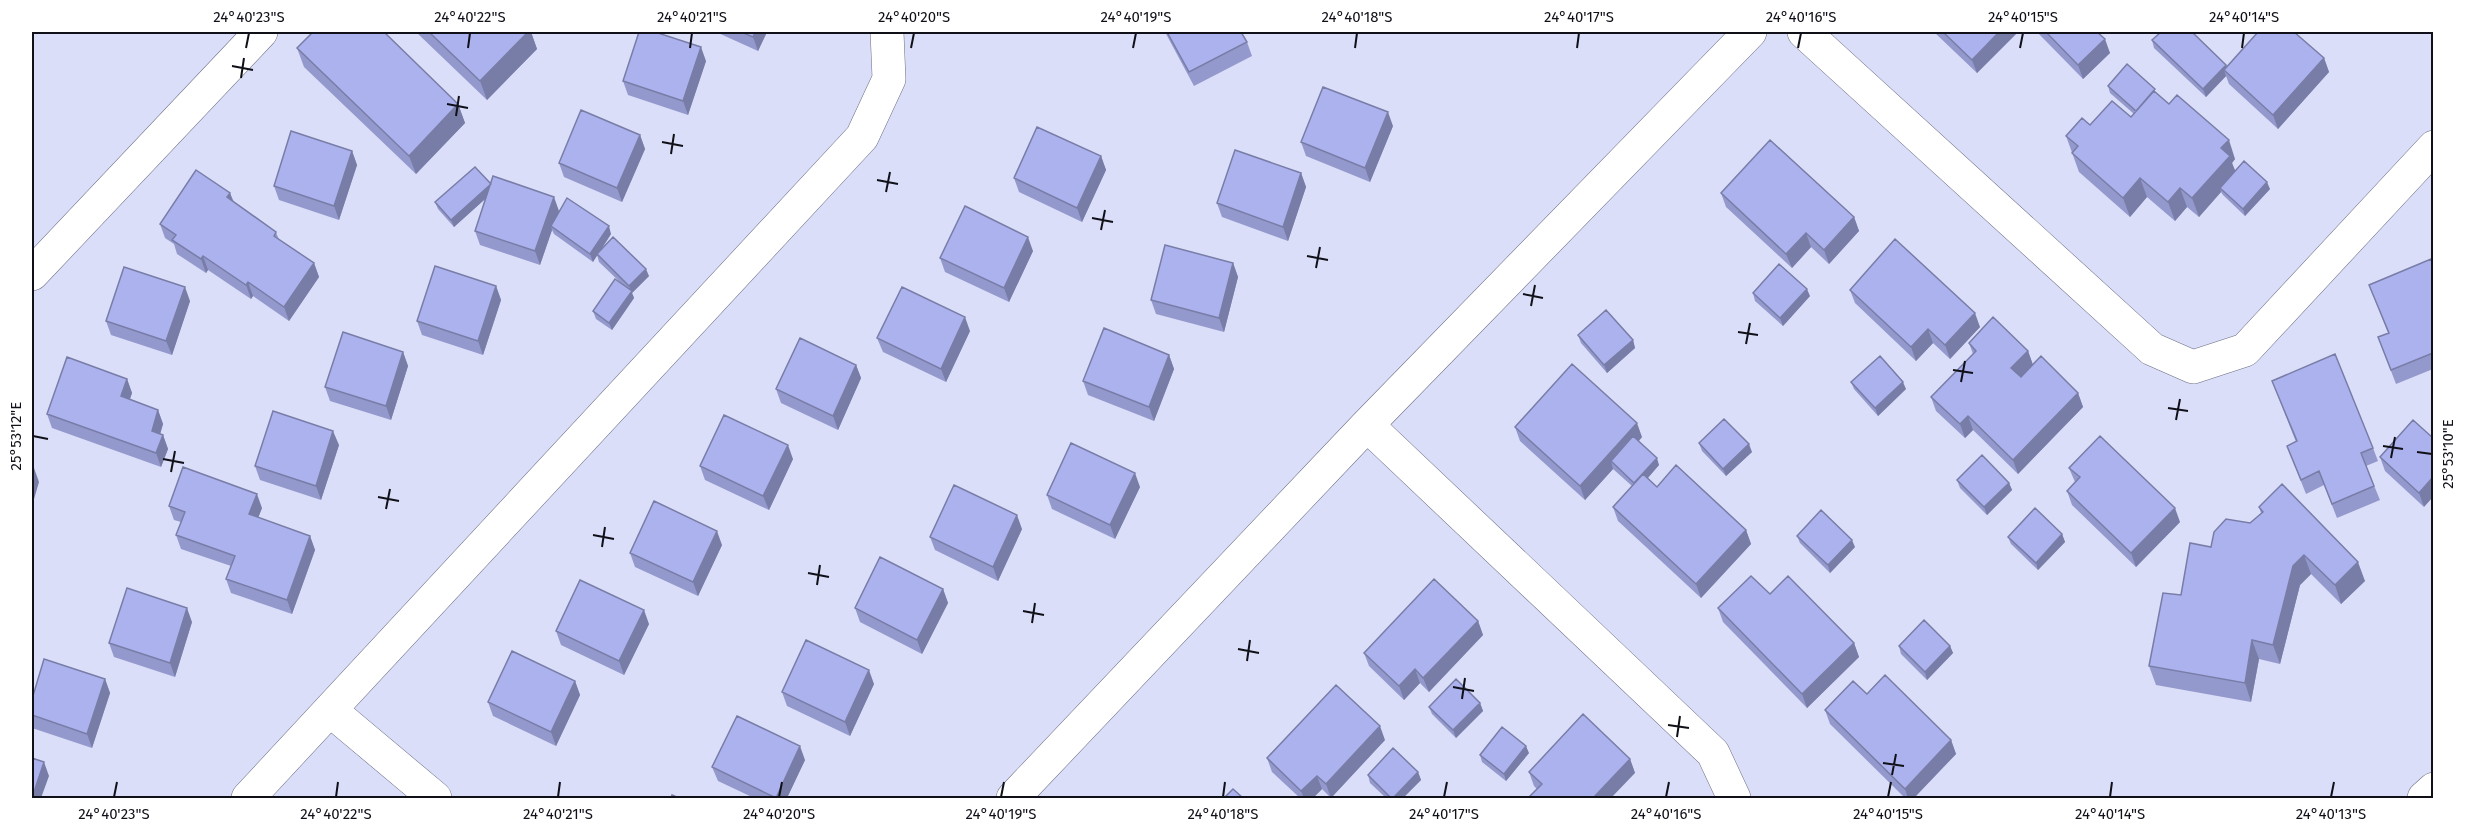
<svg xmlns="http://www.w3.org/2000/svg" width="2465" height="830" font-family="'Fira Sans',sans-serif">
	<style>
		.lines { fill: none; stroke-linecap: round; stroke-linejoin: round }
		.minor-casing { stroke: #6b6e85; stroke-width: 34 }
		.primary-casing { stroke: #6b6e85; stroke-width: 34 }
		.minor { stroke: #fff; stroke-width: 33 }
		.primary { stroke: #fff; stroke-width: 33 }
		.wall { fill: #9499cd }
		.shaded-wall { fill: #787da7 }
		.building { fill: #acb2ee; stroke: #787da7; stroke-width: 1.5 }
		.ticks { fill: none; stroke: #0f1018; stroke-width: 2 }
		.neatline { fill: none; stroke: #0f1018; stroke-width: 2 }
		.ticks-label { font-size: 15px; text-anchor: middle; fill: #0f1018 }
	</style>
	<rect width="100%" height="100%" fill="#dbdef8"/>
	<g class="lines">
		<g class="minor-casing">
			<path id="minor" d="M1804 32 2152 349 2193 367 2245 350 2434 147
				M32 274 261 32
				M1367 425 1713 753 1734 798
				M330 710 435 798
				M248 798 862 137 889 79 887 32
				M1013 798 1367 425 1750 32"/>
		</g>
		<g class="primary-casing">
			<path id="primary" d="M2424 798 2434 789"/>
		</g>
		<use href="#minor" class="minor"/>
		<use href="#primary" class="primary"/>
	</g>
	<path class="wall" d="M416 32H531L537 49 487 100Z
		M716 32H767L758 51Z
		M1165 32H1241L1247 42 1252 56 1194 86Z
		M1934 32H2018L1977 73Z
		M2037 32H2097L2110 53 2083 79Z
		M2152 40 2227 66 2324 58 2329 72 2278 129 2229 84 2226 76 2206 97 2154 48Z
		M297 48 458 104 465 123 416 174 304 67Z
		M706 61 688 115 628 95 623 81Z
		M2108 86 2157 94 2235 159 2232 163 2235 171 2270 189 2245 216 2223 195 2221 192 2199 217 2187 207 2175 221 2147 197 2130 217 2079 172 2066 136 2090 125 2131 117 2134 114 2110 93Z
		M1393 126 1370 182 1306 156 1301 142Z
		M640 135 645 149 622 202 564 177 559 163Z
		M352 151 357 165 339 220 279 200 274 186Z
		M1101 156 1106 170 1082 222 1019 192 1014 178Z
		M1301 173 1306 187 1288 241 1222 217 1217 203Z
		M490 184 559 211 557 215 611 234 601 250 649 276 632 293 634 298 612 330 596 319 593 311 623 285 599 262 597 255 593 262 554 234 552 230 540 265 480 245 475 231 485 199 454 227 438 209 435 202Z
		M230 193 234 202 276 232 279 240 314 263 319 277 289 321 253 296 251 299 208 270 206 273 177 254 174 244 165 238 160 224Z
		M1721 193 1854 217 1859 231 1829 264 1811 247 1792 268 1726 207Z
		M1033 251 1009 302 945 272 940 258Z
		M1233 263 1238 277 1224 332 1156 314 1151 300Z
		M2433 265V369L2396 384 2378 337 2388 333 2369 285Z
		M496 286 501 300 483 355 422 335 417 321Z
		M1850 290 1980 327 1950 359 1933 343 1916 361 1855 303Z
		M1753 293 1810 296 1783 326 1755 301Z
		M190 301 172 355 111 335 106 321Z
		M970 331 946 382 883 352 877 338Z
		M1578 335 1633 340 1635 348 1607 373 1581 343Z
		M1969 343 2028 351 2033 365 2078 393 2083 407 2018 474 1973 430 1965 438 1936 411 1931 397 1973 354Z
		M403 352 408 366 391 420 330 401 325 387Z
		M1169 355 1174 369 1154 421 1088 395 1083 381Z
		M856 365 861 378 838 430 781 403 776 389Z
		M127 379 132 393 130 399 158 410 163 424 160 434 163 435 168 449 161 467 52 428 47 414Z
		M2272 381 2373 448 2378 461 2366 466 2380 500 2337 518 2324 485 2306 494 2287 446 2296 442Z
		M1851 382 1906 389 1878 416 1854 389Z
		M2413 420 2424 507 2385 471 2380 457Z
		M1515 427 1642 437 1639 441 1659 465 1648 478 1657 487 1746 530 1751 544 1701 598 1618 521 1613 507 1632 486 1613 469 1585 500 1520 441Z
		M1699 443 1752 452 1726 476 1702 451Z
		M339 445 321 500 260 480 255 466Z
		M793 459 769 510 705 480 700 466Z
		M2069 468 2180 522 2136 567 2072 505 2067 491 2075 482Z
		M1957 480 2009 483 2012 490 1987 515 1960 488Z
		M1140 487 1115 539 1052 509 1047 495Z
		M169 506 262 508 258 518 310 536 315 550 292 614 231 593 226 579 231 566 181 549 176 535 181 522 174 520Z
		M2259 507 2365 581 2341 604 2311 574 2300 585 2280 664 2259 659 2251 702 2156 685 2149 666 2181 595 2211 547 2250 523 2261 513Z
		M1022 529 998 581 935 550 930 537Z
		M2062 534 2065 542 2038 570 2011 544 2008 537Z
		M1797 536 1855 547 1830 573 1800 543Z
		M722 545 698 596 635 567 630 553Z
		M943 589 948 603 922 654 860 622 855 608Z
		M1770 594 1854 643 1859 657 1807 708 1723 622 1718 608Z
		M1478 621 1483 635 1429 692 1420 683 1404 700 1369 666 1364 653Z
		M192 622 175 677 114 657 109 643Z
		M649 624 624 675 561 645 556 631Z
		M1899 646H1950L1953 653 1927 680 1901 654Z
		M105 679 110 693 92 748 32 728V699Z
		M575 681 580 695 556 746 493 716 488 702Z
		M874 684 850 736 787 706 782 692Z
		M1867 694 1951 740 1956 754 1914 798H1905L1830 724 1825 710Z
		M1480 703 1483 711 1456 738 1432 714 1429 707Z
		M1385 740 1331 798 1322 789 1313 798H1300L1272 772 1267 758Z
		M1529 753 1506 781 1482 762 1480 755Z
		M1630 759 1635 773 1537 789 1534 786 1529 772Z
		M805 760 787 798H754L718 781 712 767Z
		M1418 772 1421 780 1403 798H1386L1370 783 1368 775Z"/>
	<path class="shaded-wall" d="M528 32H531L537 49 487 100 480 81Z
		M755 32H767L758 51 753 37Z
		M1999 32H2018L1977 73 1972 60Z
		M2105 39 2110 53 2083 79 2078 65Z
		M701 47 706 61 688 115 683 101Z
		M2324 58 2329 72 2278 129 2273 115Z
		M2226 65 2229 73 2224 70 2226 76 2206 97 2203 89Z
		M458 104 465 123 416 174 409 156Z
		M1388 112 1393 126 1370 182 1365 168Z
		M640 135 645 149 622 202 617 188Z
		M2229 140 2235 159 2232 163 2237 175 2220 188 2221 192 2199 217 2192 198 2221 148Z
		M352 151 357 165 339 220 334 206Z
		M1101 156 1106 170 1082 222 1077 208Z
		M1301 173 1306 187 1288 241 1283 227Z
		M2140 178 2147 197 2130 217 2123 198Z
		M2267 182 2270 189 2245 216 2243 209Z
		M491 184 493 192 454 227 451 220Z
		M2180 188 2187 207 2175 221 2168 202Z
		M230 193 235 207 227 197Z
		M554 197 559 211 553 228 551 226 552 230 540 265 535 251Z
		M1854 217 1859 231 1829 264 1824 250Z
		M609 226 611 234 593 262 590 254Z
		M1806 233 1811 247 1792 268 1786 254Z
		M1028 237 1033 251 1009 302 1004 288Z
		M203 256 208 270 206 273 201 259Z
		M314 263 319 277 289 321 284 307Z
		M1233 263 1238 277 1224 332 1219 318Z
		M646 269 649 276 632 293 634 298 612 330 609 323 631 291 629 286Z
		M248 282 253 296 251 299 246 285Z
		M496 286 501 300 483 355 478 341Z
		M185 287 190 301 172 355 166 341Z
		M1807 289 1810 296 1783 326 1780 318Z
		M1975 313 1980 327 1950 359 1945 345Z
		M965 317 970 331 946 382 941 369Z
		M1928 329 1933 343 1916 361 1911 347Z
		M1633 340 1635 348 1607 373 1604 365Z
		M2028 351 2033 365 2017 382 2011 368Z
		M403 352 408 366 391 420 386 406Z
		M1169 355 1174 369 1154 421 1149 407Z
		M856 365 861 378 838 430 833 416Z
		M127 379 132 393 126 410 121 396Z
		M1903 382 1906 389 1878 416 1875 408Z
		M2078 393 2083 407 2018 474 2013 460Z
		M158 410 163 424 157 445 152 431Z
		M1968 416 1973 430 1965 438 1960 424Z
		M1637 423 1642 437 1616 466 1611 461 1613 469 1585 500 1580 486Z
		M333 431 339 445 321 500 316 486Z
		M163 435 168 449 161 467 156 453Z
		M1749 444 1752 452 1726 476 1723 469Z
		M788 445 793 459 769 510 763 496Z
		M1657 458 1659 465 1637 490 1634 483Z
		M34 468 39 482 32 506V476Z
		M1135 473 1140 487 1115 539 1110 525Z
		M2433 477V497L2424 507 2419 493Z
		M2009 483 2012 490 1987 515 1984 507Z
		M257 494 262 508 254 528 249 514Z
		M2175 508 2180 522 2136 567 2131 553Z
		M1017 515 1022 529 998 581 993 567Z
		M1746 530 1751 544 1701 598 1696 584Z
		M717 531 722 545 698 596 693 582Z
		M2062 534 2065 542 2038 570 2036 563Z
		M310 536 315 550 292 614 287 600Z
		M1852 540 1855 547 1830 573 1828 565Z
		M2304 555 2311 574 2300 585 2280 664 2273 645 2293 566Z
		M2358 562 2365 581 2341 604 2335 585Z
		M943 589 948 603 922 654 917 640Z
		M187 608 192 622 175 677 170 663Z
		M644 610 649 624 624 675 619 661Z
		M1478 621 1483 635 1429 692 1423 678Z
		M2252 640 2259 659 2251 702 2245 683Z
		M1854 643 1859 657 1807 708 1802 694Z
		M1950 646 1953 653 1927 680 1925 672Z
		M1415 669 1420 683 1404 700 1399 686Z
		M869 670 874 684 850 736 845 722Z
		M105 679 110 693 92 748 87 734Z
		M575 681 580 695 556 746 551 732Z
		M1480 703 1483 711 1456 738 1453 730Z
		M1380 726 1385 740 1331 798 1326 784Z
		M1951 740 1956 754 1914 798H1908L1905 789Z
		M800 746 805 760 787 798H776Z
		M1526 746 1529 753 1506 781 1504 774Z
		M1630 759 1635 773 1611 798H1593Z
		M44 762 49 776 41 798H32Z
		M1418 772 1421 780 1403 798H1393Z
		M1317 776 1322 789 1313 798H1304L1301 791Z"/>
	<path class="building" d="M313 32H384L458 104 409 156 297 48Z
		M429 32H528L480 81Z
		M639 32H655L701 47 683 101 623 81Z
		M741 32H755L753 37Z
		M1167 32H1241L1247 42 1189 72Z
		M1943 32H1999L1972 60Z
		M2046 32H2097L2105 39 2078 65Z
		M2161 32H2192L2226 65 2203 89 2152 40Z
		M2258 32H2294L2324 58 2273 115 2224 70Z
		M2127 64 2155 89 2136 111 2108 86Z
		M1323 87 1388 112 1365 168 1301 142Z
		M2154 91 2169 104 2177 95 2229 140 2221 148 2230 156 2192 198 2180 188 2168 202 2140 178 2123 198 2072 153 2078 146 2066 136 2082 118 2090 125 2112 101 2131 117Z
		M581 110 640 135 617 188 559 163Z
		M1037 127 1101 156 1077 208 1014 178Z
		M291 131 352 151 334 206 274 186Z
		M1770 140 1854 217 1824 250 1806 233 1786 254 1721 193Z
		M1235 150 1301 173 1283 227 1217 203Z
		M2244 161 2267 182 2243 209 2220 188Z
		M475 167 491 184 451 220 435 202Z
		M196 170 230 193 227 197 276 232 274 236 314 263 284 307 248 282 246 285 203 256 201 259 172 240 176 235 160 224Z
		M493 176 554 197 535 251 475 231Z
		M567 198 609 226 590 254 551 226Z
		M965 206 1028 237 1004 288 940 258Z
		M613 237 646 269 629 286 597 254Z
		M1895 239 1975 313 1945 345 1928 329 1911 347 1850 290Z
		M1165 245 1233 263 1219 318 1151 300Z
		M2431 259 2433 265V353L2391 370 2378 337 2389 333 2369 285Z
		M1779 264 1807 289 1780 318 1753 293Z
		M435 266 496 286 478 341 417 321Z
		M124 267 185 287 166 341 106 321Z
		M615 279 632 291 609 323 593 311Z
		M902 287 965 317 941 369 877 338Z
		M1606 310 1633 340 1604 365 1578 335Z
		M1993 317 2028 351 2011 368 2021 377 2041 356 2078 393 2013 460 1968 416 1960 424 1931 397 1976 351 1969 343Z
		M1104 328 1169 355 1149 407 1083 381Z
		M343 332 403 352 386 406 325 387Z
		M800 338 856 365 833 416 776 389Z
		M2335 354 2373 448 2361 453 2374 486 2332 504 2319 471 2301 480 2287 446 2297 441 2272 381Z
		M1880 356 1903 382 1875 408 1851 382Z
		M67 357 127 379 121 396 158 410 152 431 163 435 156 453 47 414Z
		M1572 364 1637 423 1580 486 1515 427Z
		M273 411 333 431 316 486 255 466Z
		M724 415 788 445 763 496 700 466Z
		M1724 419 1749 444 1723 469 1699 443Z
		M2413 420 2433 438V477L2419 493 2380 457Z
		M1633 436 1657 458 1634 483 1611 461Z
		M2100 436 2175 508 2131 553 2067 491 2080 477 2069 468Z
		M1071 443 1135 473 1110 525 1047 495Z
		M1982 455 2009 483 1984 507 1957 480Z
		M1676 465 1746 530 1696 584 1613 507 1643 474 1657 487Z
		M183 467 257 494 249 514 310 536 287 600 226 579 235 556 176 535 185 512 169 506Z
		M2282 484 2358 562 2335 585 2304 555 2293 566 2273 645 2252 640 2245 683 2149 666 2163 593 2181 595 2190 543 2211 547 2214 532 2226 519 2250 523 2263 512 2259 507Z
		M954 485 1017 515 993 567 930 537Z
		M654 501 717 531 693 582 630 553Z
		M2035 508 2062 534 2036 563 2008 537Z
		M1821 510 1852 540 1828 565 1797 536Z
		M880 557 943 589 917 640 855 608Z
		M1751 576 1770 594 1788 576 1854 643 1802 694 1718 608Z
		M1434 579 1478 621 1423 678 1415 669 1399 686 1364 653Z
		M580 580 644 610 619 661 556 631Z
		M127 588 187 608 170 663 109 643Z
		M1924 620 1950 646 1925 672 1899 646Z
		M806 640 869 670 845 722 782 692Z
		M512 651 575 681 551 732 488 702Z
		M44 659 105 679 87 734 32 715V699Z
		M1885 675 1951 740 1905 789 1825 710 1853 681 1867 694Z
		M1456 679 1480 703 1453 730 1429 707Z
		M1336 685 1380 726 1326 784 1317 776 1301 791 1267 758Z
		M1583 714 1630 759 1593 798H1528L1542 784 1529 772Z
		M737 716 800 746 776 798 712 767Z
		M1502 727 1526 746 1504 774 1480 755Z
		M1393 748 1418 772 1393 798H1391L1368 775Z
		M32 758 44 762 32 798Z
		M1233 789 1243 798H1224Z
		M672 795 679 798H671Z"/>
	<path class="ticks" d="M246 48 249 33M468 48 470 33M690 48 692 33M911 48 914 33M1133 48 1136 33M1355 48 1357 33M1577 48 1579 33M1798 48 1801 33M2020 48 2023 33M2242 48 2244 33M232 66 253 70M241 78 244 58M447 104 468 108M456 116 459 96M662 142 683 146M671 154 674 134M877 180 898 184M886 192 890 172M1092 218 1113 222M1101 230 1105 210M1307 256 1328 260M1316 268 1320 247M1523 294 1543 298M1531 306 1535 285M1738 332 1758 335M1746 344 1750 323M1953 370 1973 373M1961 382 1965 361M2168 408 2188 411M2176 420 2180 399M33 436 48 439M2383 446 2403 449M2417 452 2432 454M2391 458 2395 437M163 459 184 463M171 472 175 451M378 497 399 501M386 509 390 489M593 535 614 539M602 547 605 527M808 573 829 577M817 585 820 565M1023 611 1044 615M1032 623 1035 603M1238 649 1259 653M1247 661 1250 640M1453 687 1474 691M1462 699 1465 678M1668 725 1689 728M1677 737 1680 716M1883 763 1904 766M1892 775 1896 754M114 797 117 782M336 797 338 782M558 797 560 782M779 797 782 782M1001 797 1004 782M1223 797 1225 782M1444 797 1447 782M1666 797 1669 782M1888 797 1891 782M2110 797 2112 782M2331 797 2334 782"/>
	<rect width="2465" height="830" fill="none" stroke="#ffffff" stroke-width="66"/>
	<rect x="33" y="33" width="2399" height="764" class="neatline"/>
	<g class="ticks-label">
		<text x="249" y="22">24°40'23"S</text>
		<text x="470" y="22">24°40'22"S</text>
		<text x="692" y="22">24°40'21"S</text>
		<text x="914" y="22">24°40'20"S</text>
		<text x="1136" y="22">24°40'19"S</text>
		<text x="1357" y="22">24°40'18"S</text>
		<text x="1579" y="22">24°40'17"S</text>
		<text x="1801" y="22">24°40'16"S</text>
		<text x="2023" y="22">24°40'15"S</text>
		<text x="2244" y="22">24°40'14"S</text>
		<text transform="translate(16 436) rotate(-90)" y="5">25°53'12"E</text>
		<text transform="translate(2448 454) rotate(-90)" y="5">25°53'10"E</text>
		<text x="114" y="819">24°40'23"S</text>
		<text x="336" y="819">24°40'22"S</text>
		<text x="558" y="819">24°40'21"S</text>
		<text x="779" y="819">24°40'20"S</text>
		<text x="1001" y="819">24°40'19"S</text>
		<text x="1223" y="819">24°40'18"S</text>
		<text x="1444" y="819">24°40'17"S</text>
		<text x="1666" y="819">24°40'16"S</text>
		<text x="1888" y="819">24°40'15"S</text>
		<text x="2110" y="819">24°40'14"S</text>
		<text x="2331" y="819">24°40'13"S</text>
	</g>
</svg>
